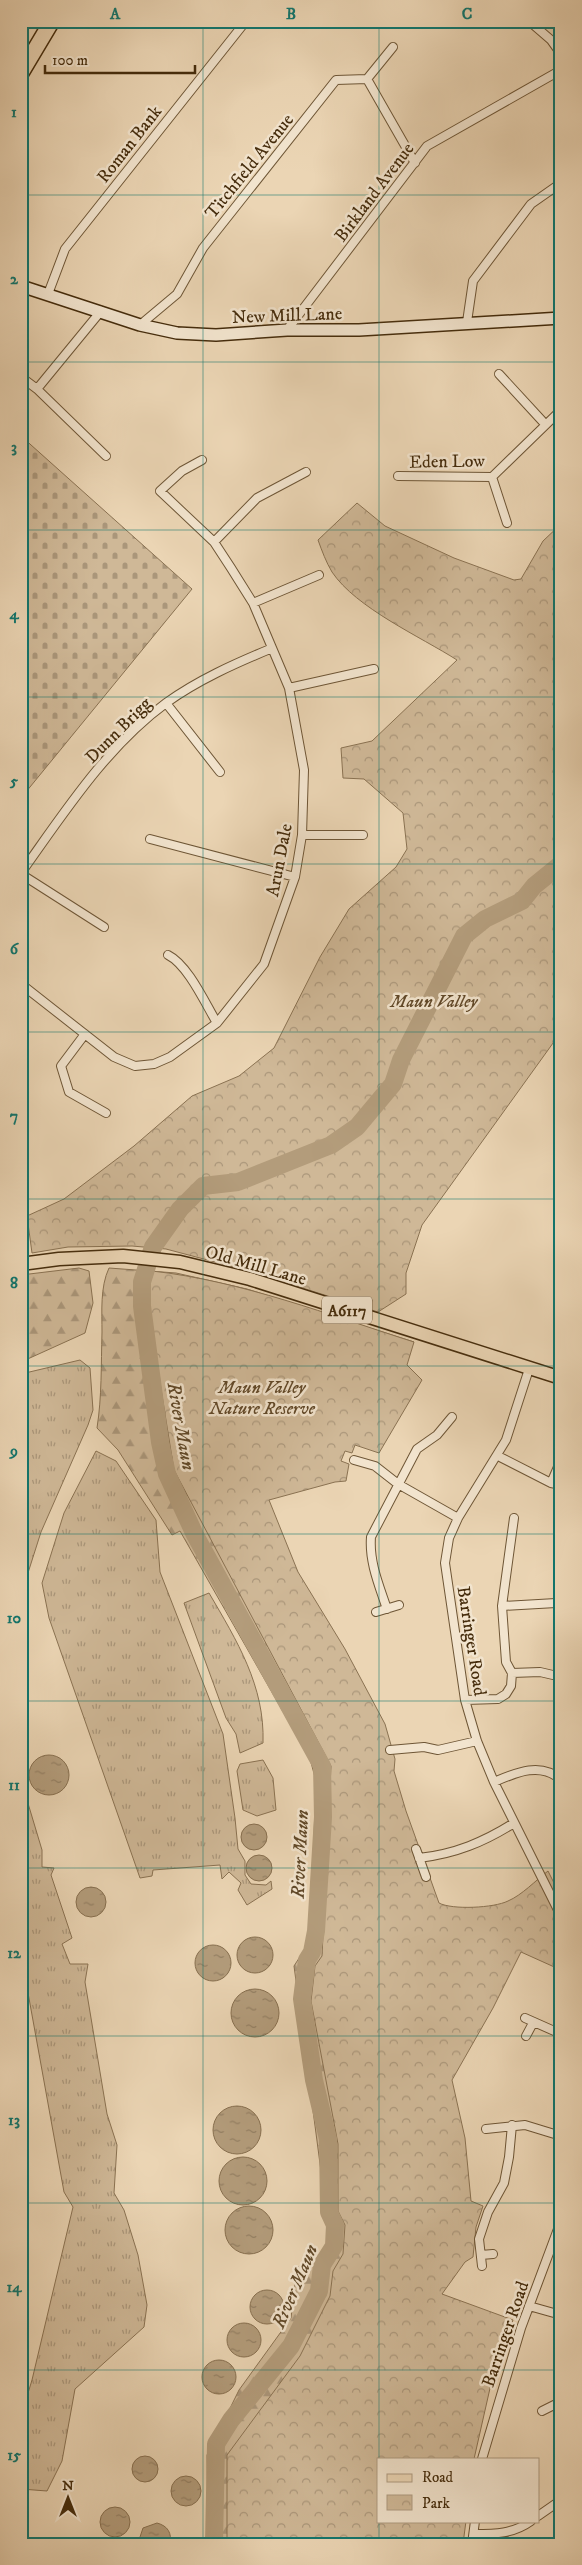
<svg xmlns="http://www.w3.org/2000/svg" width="582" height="2565" font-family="'IM FELL DW Pica',serif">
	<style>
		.grass { fill: url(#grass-tufts); stroke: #8a7252 }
		.forest { fill: url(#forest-firs); stroke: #8a7252 }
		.cemetery { fill: url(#cemetery-stones); stroke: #8a7252 }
		.park { fill: url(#park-crowns); stroke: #8a7252 }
		.water { fill: url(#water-ripples); stroke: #876f4f }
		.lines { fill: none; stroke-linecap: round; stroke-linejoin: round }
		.river { stroke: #b39c7b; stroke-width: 18 }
		.street-casing { stroke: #6e5636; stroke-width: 10 }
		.secondary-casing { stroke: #452c0c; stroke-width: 14 }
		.primary-casing { stroke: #452c0c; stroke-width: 15 }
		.highway-casing { stroke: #452c0c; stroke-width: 18 }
		.street { stroke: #f2e4ce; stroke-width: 8 }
		.secondary { stroke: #f2e4ce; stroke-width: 11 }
		.primary { stroke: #ebd5b4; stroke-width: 12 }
		.highway { stroke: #ebd5b4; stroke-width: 15 }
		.grid { fill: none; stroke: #0f766e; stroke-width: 1; stroke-opacity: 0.55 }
		.labels { text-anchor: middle; stroke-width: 5; stroke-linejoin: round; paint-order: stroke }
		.shield { fill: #f2e4ce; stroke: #796346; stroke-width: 1 }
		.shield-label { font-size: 16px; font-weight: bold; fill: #452c0c }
		.street-label { font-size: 18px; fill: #452c0c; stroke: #f2e4ce }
		.park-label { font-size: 18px; font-style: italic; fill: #614828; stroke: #f2e4ce }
		.water-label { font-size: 19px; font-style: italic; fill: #604828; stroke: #f2e4ce }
		.neatline { fill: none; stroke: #0f766e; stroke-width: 2 }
		.grid-label { font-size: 16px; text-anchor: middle; font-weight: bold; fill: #0f766e }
	</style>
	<defs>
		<pattern id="grass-tufts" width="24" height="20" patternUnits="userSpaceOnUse" patternTransform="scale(1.25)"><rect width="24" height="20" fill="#cfb897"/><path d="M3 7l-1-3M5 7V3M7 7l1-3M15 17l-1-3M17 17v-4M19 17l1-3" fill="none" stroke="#aa967a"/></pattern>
		<pattern id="forest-firs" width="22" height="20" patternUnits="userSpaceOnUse" patternTransform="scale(1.25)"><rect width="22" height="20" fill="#cfb897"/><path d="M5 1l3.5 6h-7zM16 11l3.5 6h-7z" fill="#aa967a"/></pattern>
		<pattern id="cemetery-stones" width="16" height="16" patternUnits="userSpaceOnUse" patternTransform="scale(1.25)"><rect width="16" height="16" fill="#cfb897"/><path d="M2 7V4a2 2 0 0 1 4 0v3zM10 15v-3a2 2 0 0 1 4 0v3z" fill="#aa967a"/></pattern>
		<pattern id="park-crowns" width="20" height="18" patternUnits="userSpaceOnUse" patternTransform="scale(1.25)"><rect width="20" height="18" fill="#cfb897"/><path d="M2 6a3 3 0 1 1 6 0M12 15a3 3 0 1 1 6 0" fill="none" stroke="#aa967a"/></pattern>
		<pattern id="water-ripples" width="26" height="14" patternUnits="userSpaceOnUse" patternTransform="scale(1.25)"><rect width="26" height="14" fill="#b39c7b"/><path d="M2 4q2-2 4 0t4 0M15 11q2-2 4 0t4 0" fill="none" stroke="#937f63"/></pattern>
	</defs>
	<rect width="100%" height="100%" fill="#ebd5b4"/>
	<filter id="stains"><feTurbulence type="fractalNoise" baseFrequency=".004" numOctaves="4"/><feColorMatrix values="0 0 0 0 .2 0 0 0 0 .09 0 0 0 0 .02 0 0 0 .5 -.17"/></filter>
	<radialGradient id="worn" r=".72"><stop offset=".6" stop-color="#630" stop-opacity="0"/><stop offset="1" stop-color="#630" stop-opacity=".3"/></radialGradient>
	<path class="grass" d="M80 1360 90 1368 93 1410 88 1425 41 1532 27 1576 21 1578V1374Z
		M96 1451 116 1461 156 1520 160 1572 223 1734 235 1818 238 1849 245 1861V1875L251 1884 266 1885 271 1881 272 1889 247 1905 238 1890 241 1883 229 1872 222 1879 220 1865 153 1870 152 1876 140 1878 49 1618 42 1583 64 1513Z
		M209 1593C237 1641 265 1686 263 1743L240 1753 236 1734 226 1718 184 1603Z
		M263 1760 273 1778 276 1810 257 1816 243 1810 237 1771 240 1764Z
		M21 1780 42 1850V1867L54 1868 51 1875 72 1938 62 1944 70 1964H88L85 1982 107 2114 117 2145 114 2193 124 2210 138 2255 147 2305 144 2327 75 2389 62 2461 47 2491 21 2489V2416L32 2380 73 2207 64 2192 21 1954C21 1939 26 1919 21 1907Z"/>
	<path class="forest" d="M79 1268 89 1271 93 1303 85 1333 21 1362V1275Z
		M109 1268 176 1273 247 1289 414 1342 236 1471 346 1664 387 2109 290 2544H204L208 2530 207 2455 239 2390 291 2318 297 2267 332 2255 294 1966 310 1941 316 1781 310 1759 180 1531 172 1535 118 1450 97 1428C102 1396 101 1365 102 1332 102 1312 100 1287 109 1268Z"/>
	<path class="cemetery" d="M21 436 192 589 21 798Z"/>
	<path class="park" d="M357 503 385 526 454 558 514 580 521 579 543 541 561 524V1010L555 1021 561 1026V1032L422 1225 406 1273V1294L378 1312 249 1271 166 1249 132 1246 68 1247 32 1253 27 1216 64 1199 134 1146 192 1096 239 1076 274 1048 320 957 349 909 396 867 407 849 403 813 364 779 343 778 341 748 372 741 457 660C421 637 356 608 332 572 326 562 322 551 318 540Z
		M152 1271C242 1281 329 1315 414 1342L407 1365 422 1380 379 1453 355 1445 352 1453 345 1451 341 1461 349 1464 346 1481 335 1482 269 1500 298 1572 345 1649 385 1724 395 1759 394 1771 406 1811 439 1903C452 1910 494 1908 508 1901 522 1895 535 1881 548 1871L561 1897V1970L521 1952 493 2008 452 2080 465 2138 471 2201 483 2206 476 2227 473 2257 465 2262 442 2294 513 2320 493 2375 474 2459H378V2521H466L463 2544H227V2455L300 2356 330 2296 333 2271 343 2254 345 2225 338 2211V2144L311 2001 315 1966 322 1956 331 1766 174 1470 148 1308 147 1286Z"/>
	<path class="water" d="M29 1775a20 20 0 1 1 40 0a20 20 0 1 1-40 0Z
		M241 1837a13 13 0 1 1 26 0a13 13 0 1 1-26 0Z
		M246 1868a13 13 0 1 1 26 0a13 13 0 1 1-26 0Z
		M76 1902a15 15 0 1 1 30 0a15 15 0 1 1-30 0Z
		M237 1955a18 18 0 1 1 36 0a18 18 0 1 1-36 0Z
		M195 1963a18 18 0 1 1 36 0a18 18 0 1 1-36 0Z
		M231 2013a24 24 0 1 1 48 0a24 24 0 1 1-48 0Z
		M213 2130a24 24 0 1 1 48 0a24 24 0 1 1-48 0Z
		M219 2181a24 24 0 1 1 48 0a24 24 0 1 1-48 0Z
		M225 2230a24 24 0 1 1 48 0a24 24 0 1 1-48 0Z
		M250 2307a17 17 0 1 1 34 0a17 17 0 1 1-34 0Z
		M227 2340a17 17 0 1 1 34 0a17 17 0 1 1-34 0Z
		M202 2377a17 17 0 1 1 34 0a17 17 0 1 1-34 0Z
		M132 2469a13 13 0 1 1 26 0a13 13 0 1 1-26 0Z
		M171 2491a15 15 0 1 1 30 0a15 15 0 1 1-30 0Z
		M100 2522a15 15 0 1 1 30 0a15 15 0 1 1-30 0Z
		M157 2523C168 2526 172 2533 170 2544H141L140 2537 143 2528Z"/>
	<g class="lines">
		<path class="river" d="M214 2544 216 2444 231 2420 291 2346 319 2291 322 2265 334 2246 335 2225 329 2212 328 2139 314 2080 302 1999 307 1960 312 1952 316 1931 323 1817 322 1766 195 1535 167 1474 160 1442 142 1306V1282L153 1247 180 1209 203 1186 238 1182 331 1145 357 1127 393 1084 401 1060 464 936 485 919 522 901 534 886 561 864"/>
		<g class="street-casing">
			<path id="street" d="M529 21 551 40 561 54
				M367 79 415 163
				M48 294 65 249 246 21
				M467 322 473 281 531 204 561 183
				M140 325 177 294 203 248 336 80 367 79 393 47
				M287 330 427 146 561 70
				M499 374 545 424
				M21 377 37 389 106 456
				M37 389 101 311
				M398 476 492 477 561 410
				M492 477 507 523
				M214 542 257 498 306 472
				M253 603 319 575
				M289 688 374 669
				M166 703 220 772
				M302 835H363
				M150 839 295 877
				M21 873C64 813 106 747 166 703 198 680 234 664 270 649
				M21 874 104 927
				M168 955C188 965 205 1003 217 1023
				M21 984 114 1057 135 1066 154 1064 170 1057 217 1023 264 964 295 877 302 835 304 770 289 688 253 603 231 568 214 542 160 491 182 471 202 460
				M85 1034 61 1066 69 1092 106 1113
				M529 1369 506 1440 458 1518 449 1538 445 1563 465 1700 477 1741 494 1782 561 1916
				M498 1456 551 1483 561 1485
				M354 1460 375 1466 398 1484 458 1518
				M551 1483 561 1460
				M502 1606 556 1603
				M387 1609C379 1585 369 1562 371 1537L417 1449 437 1435 452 1417
				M376 1612 399 1605
				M512 1673 540 1672 553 1675
				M465 1700 498 1699 506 1694 511 1686 512 1673 506 1662 502 1606 514 1518
				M390 1750 424 1747 438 1750 477 1741
				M494 1782C515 1773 541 1761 561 1780
				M416 1849 426 1877
				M419 1858C455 1854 484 1842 514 1823
				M525 2018 561 2034
				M526 2036 533 2023
				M486 2129 525 2125 561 2136
				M481 2255 493 2254
				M482 2266 479 2239 488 2212 504 2183 509 2157 512 2125
				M529 2306 561 2315
				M542 2411 558 2403 561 2406
				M482 2459 521 2328 561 2221
				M538 2516 561 2500
				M474 2534C495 2534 513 2534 531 2521
				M472 2544 475 2521"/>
		</g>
		<g class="secondary-casing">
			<path id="secondary" d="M21 286 140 325 177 333 216 335 287 330H359L561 318"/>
		</g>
		<g class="primary-casing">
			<path id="primary" d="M21 1264 59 1259 123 1256 180 1262 250 1279 561 1378"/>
		</g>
		<g class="highway-casing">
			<path id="highway" d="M21 73 52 21"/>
		</g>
		<use href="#street" class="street"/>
		<use href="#secondary" class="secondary"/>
		<use href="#primary" class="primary"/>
		<use href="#highway" class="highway"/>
	</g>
	<path class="grid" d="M203 21V2544M379 21V2459M21 195H561M21 362H561M21 530H561M21 697H561M21 864H561M21 1032H561M21 1199H561M21 1366H561M21 1534H561M21 1701H561M21 1868H561M21 2036H561M21 2203H561M21 2370H561M379 2521V2544"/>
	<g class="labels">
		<rect class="shield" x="322" y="1296.5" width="50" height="27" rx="4"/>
		<g class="shield-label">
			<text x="347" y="1316">A6117</text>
		</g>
		<g class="street-label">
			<text transform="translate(129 144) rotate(-52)" y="6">Roman Bank</text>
			<text transform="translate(249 166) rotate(-51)" y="6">Titchfield Avenue</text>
			<text transform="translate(374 192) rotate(-53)" y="6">Birkland Avenue</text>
			<text transform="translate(287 315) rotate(-2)" y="6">New Mill Lane</text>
			<text transform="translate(447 461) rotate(-1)" y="6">Eden Low</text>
			<text transform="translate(118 730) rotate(-45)" y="6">Dunn Brigg</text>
			<text transform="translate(279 860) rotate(-79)" y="6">Arun Dale</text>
			<text transform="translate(256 1265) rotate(16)" y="6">Old Mill Lane</text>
			<text transform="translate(472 1641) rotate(81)" y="6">Barringer Road</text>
			<text transform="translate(505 2334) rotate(-71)" y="6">Barringer Road</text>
		</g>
		<g class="park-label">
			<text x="434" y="1007">Maun Valley</text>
			<text x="262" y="1393">Maun Valley<tspan x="262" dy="21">Nature Reserve</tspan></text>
		</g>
		<g class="water-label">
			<text transform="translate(182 1426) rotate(80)" y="7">River Maun</text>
			<text transform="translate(299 1854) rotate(-87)" y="7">River Maun</text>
			<text transform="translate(294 2286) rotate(-67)" y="7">River Maun</text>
		</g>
	</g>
	<rect width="582" height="2565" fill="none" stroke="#ebd5b4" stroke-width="55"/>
	<rect x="377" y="2458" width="162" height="65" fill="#f2e4ce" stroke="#ad9a80"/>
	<rect x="387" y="2474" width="25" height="8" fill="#ebd5b4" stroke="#ad9a80"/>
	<text x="422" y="2482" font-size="15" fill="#452c0c">Road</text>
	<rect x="387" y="2495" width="25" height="15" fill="url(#park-crowns)" stroke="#ad9a80"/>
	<text x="422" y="2508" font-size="15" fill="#452c0c">Park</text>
	<g transform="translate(68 2498)" stroke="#f2e4ce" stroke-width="4" paint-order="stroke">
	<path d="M0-4L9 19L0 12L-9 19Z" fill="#452c0c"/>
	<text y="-8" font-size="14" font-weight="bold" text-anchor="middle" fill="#452c0c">N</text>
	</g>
	<path d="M45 65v8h150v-8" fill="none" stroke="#452c0c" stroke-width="2.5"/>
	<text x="52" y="65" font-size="15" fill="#452c0c" stroke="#f2e4ce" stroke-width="4" paint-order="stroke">100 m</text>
	<rect x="28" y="28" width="526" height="2510" class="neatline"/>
	<g class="grid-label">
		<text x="115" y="19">A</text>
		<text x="291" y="19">B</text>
		<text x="467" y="19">C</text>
		<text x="14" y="117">1</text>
		<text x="14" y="284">2</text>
		<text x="14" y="452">3</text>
		<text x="14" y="619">4</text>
		<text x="14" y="786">5</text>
		<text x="14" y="954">6</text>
		<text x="14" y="1121">7</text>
		<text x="14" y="1288">8</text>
		<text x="14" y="1456">9</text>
		<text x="14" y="1623">10</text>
		<text x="14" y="1790">11</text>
		<text x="14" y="1958">12</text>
		<text x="14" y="2125">13</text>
		<text x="14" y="2292">14</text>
		<text x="14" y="2460">15</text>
	</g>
	<rect width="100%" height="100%" filter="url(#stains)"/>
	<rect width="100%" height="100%" fill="url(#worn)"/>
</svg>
